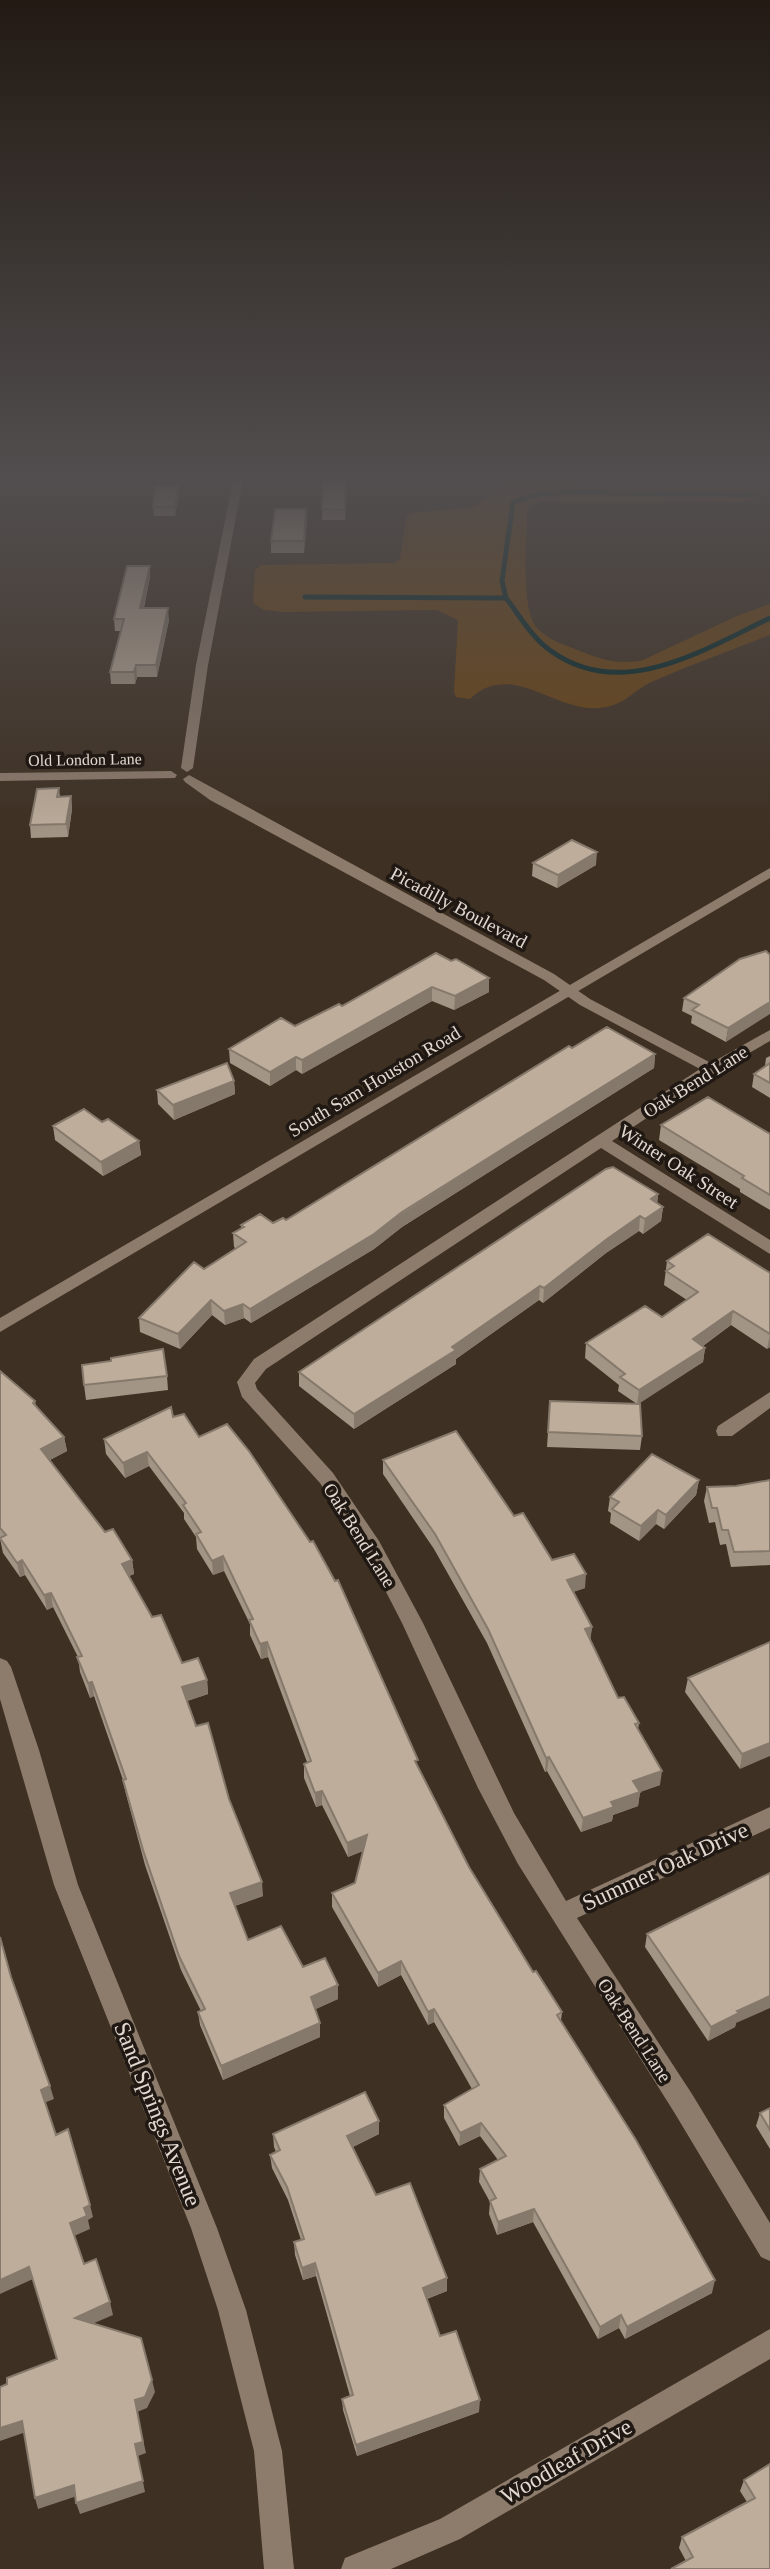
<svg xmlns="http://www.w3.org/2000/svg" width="770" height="2569" font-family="'Times New Roman',serif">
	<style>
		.green { fill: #6d4410 }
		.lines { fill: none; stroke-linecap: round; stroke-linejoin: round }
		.stream { stroke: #00272a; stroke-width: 5 }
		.minor { fill: #8d7c6c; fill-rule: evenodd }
		.tertiary { fill: #8d7c6c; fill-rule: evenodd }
		.wall { fill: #a39585 }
		.shaded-wall { fill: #85796c }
		.building { fill: #bead9b; stroke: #85796c; stroke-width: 2 }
		.labels { text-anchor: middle; stroke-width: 7; stroke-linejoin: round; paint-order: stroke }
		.far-street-label { font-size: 16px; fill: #e1d8cf; stroke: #201913 }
		.street-label { font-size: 19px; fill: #e1d8cf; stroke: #201913 }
		.near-street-label { font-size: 23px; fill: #e1d8cf; stroke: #201913 }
	</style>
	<rect width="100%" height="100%" fill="#3e3022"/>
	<path class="green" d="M534 482 585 488 737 487 754 493V499L742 502 567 503 542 501 530 505 527 510C527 537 520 609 537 628 548 640 565 645 580 651 602 660 620 665 643 660L739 615 770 604V635C732 650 693 664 656 680 630 690 625 710 589 708 550 706 508 662 470 699L456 697 454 692 458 620 437 610 282 612 264 610 253 603 255 570 261 565 394 563 400 559 407 517 411 513 467 508 480 504 489 495 510 485Z"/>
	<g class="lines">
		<path class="stream" d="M305 597 506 598 502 581 513 502 535 495 566 492 753 495
			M506 598C520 616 532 638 551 651 622 702 703 650 770 618"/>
		<path class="minor" d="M233 480H243L208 665 193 768 187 772 181 768 196 665Z
			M171 771 177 775 175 778 0 781V773Z
			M189 775 554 974 590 999 711 1063 770 1030V1041L716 1072 612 1141 770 1240V1254L601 1148 266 1369 255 1383 257 1389 333 1473 379 1541 423 1623 514 1813 566 1901 770 1807V1828L577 1918 692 2094 770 2223V2261L761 2257 674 2112 518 1864 478 1788 402 1623 365 1551 320 1483 242 1397 237 1382 254 1359 700 1069 580 1005 544 980 210 800 185 782 183 779Z
			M770 1392V1408L732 1436H718L716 1431 718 1426Z
			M770 2329V2359L460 2539 391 2569H341L345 2558 440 2519Z"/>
		<path class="tertiary" d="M770 868V878L0 1332V1318Z
			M0 1658 7 1661 11 1667 39 1750 78 1885 217 2228 246 2310 282 2451 294 2569H264L254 2451 218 2310 191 2228 54 1885 0 1699Z"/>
	</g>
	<path class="wall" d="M323 480H347L345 520H322Z
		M179 495 175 516H154L153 507Z
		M307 521 304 553H271V541Z
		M150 566V577L144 608 169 620 157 677H137L135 684H111L110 672 121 631H115L114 619Z
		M59 788 60 797 71 796 72 809 68 837 31 838 30 825Z
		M533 863 596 865 557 888 532 876Z
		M740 959 726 1042 691 1023 692 1016 682 1011 684 998Z
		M451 961 489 978V992L454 1010 432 1001 302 1074 296 1070 270 1086 230 1063 229 1049 295 1026 342 1006Z
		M572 1048 655 1054 654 1068 402 1227 374 1249 251 1323 244 1318 225 1325 212 1315 180 1349 140 1332 139 1318 204 1269 236 1249 234 1247 233 1233 241 1229V1225L273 1223 286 1220Z
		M770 1056V1098L752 1087 754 1074 765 1066 766 1058Z
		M234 1081 235 1094 174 1120 158 1104 157 1090Z
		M102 1122 139 1141 141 1155 103 1176 55 1140 53 1126Z
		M661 1125 770 1134V1210L740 1192V1189L659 1140Z
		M658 1194 657 1203 663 1207 661 1221 643 1234 639 1231 606 1253 543 1303 539 1300 456 1359V1364L354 1429 299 1386V1372Z
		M667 1261 770 1273V1347L767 1349 731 1325 703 1346 705 1348 703 1362 637 1404 642 1436 640 1450 547 1447 550 1401 637 1404 618 1391 619 1385 585 1358 586 1343 662 1317 687 1300 664 1285Z
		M0 1371 35 1401 36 1406 64 1437 67 1451 50 1460 105 1532 132 1560 134 1574 129 1576 152 1617 182 1663 207 1680 208 1694 187 1701 196 1726 229 1799 263 1896 235 1906 248 1940 303 1967 338 1999 315 2009 320 2023V2037L223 2080 200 2025 198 2012 201 2011 181 1970 145 1865 126 1794 123 1780 94 1696 90 1698 80 1672 78 1657 53 1607 47 1610 25 1575 20 1577 3 1553 0 1539Z
		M167 1376 168 1390 86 1400 84 1385Z
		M173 1417 418 1767 469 1867 533 1972 562 2012 561 2020 712 2293 625 2339 619 2328 598 2339 533 2222 497 2235 489 2214 490 2202 479 2182 480 2169 498 2160 480 2136 459 2146 444 2118V2105L472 2089 434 2022 428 2025 401 1975 378 1987 332 1907V1893L355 1883 363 1851 348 1857 322 1805 316 1807 304 1778V1764L307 1762 268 1657 261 1659 250 1635V1624L224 1571 213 1575 197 1549 196 1537 184 1519V1513L149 1466 125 1478 106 1454 104 1439Z
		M383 1460 514 1516 552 1560 585 1588 573 1592 592 1627 590 1640 618 1698 639 1723 638 1730 660 1785 640 1792 638 1806 613 1815 612 1821 581 1832 547 1771 545 1772 487 1643 434 1549 383 1474Z
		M699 1480 696 1495 664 1529 656 1524 639 1541 610 1523 611 1513 608 1511 610 1497Z
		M770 1480V1565L731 1567 726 1544 720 1545 715 1522 709 1523 704 1501 707 1487 736 1486Z
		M770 1642 740 1769 685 1692 688 1678Z
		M647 1934 736 2023 735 2027 708 2041 645 1947Z
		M770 2108V2149L756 2126 760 2113Z
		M379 2121V2134L353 2147 376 2195 447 2291 427 2299 440 2336 479 2412 357 2456 343 2410 342 2399 350 2396 316 2276 303 2280 295 2255 294 2242 301 2240 288 2200 272 2168 270 2155 276 2152 274 2147 273 2134Z
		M770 2464V2569L686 2561 679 2548 682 2537 747 2502 740 2491 744 2480Z"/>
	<path class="shaded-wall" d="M179 486V495L175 516 174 507Z
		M306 509 307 521 304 553V541Z
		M150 566V577L141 620 140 608Z
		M168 608 169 620 157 677 156 665Z
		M136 665 137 677 135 684 134 672Z
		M71 796 72 809 68 837 66 824Z
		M597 852 596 865 557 888 558 875Z
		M489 978V992L454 1010 455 996Z
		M432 987V1001L302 1074V1060Z
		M770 1002V1014L726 1042 728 1028Z
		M655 1054 654 1068 402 1227 374 1249 251 1323 250 1309Z
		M296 1057V1070L270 1086V1072Z
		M234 1081 235 1094 174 1120 173 1105Z
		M139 1141 141 1155 103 1176 101 1162Z
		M658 1194 657 1208 651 1199Z
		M663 1207 661 1221 643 1234 645 1219Z
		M640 1216 639 1231 606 1253 543 1303 544 1288 607 1239Z
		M540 1286 539 1300 456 1359V1364L354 1429V1414Z
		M211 1300 212 1315 180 1349 178 1334Z
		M243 1304 244 1318 225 1325 224 1311Z
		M733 1311 731 1325 691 1354 693 1339Z
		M770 1334V1347L767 1349Z
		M705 1348 703 1362 637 1405 639 1390Z
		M64 1437 67 1451 44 1463 41 1449Z
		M147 1452 149 1466 125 1478 123 1463Z
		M699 1480 696 1495 664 1529 666 1515Z
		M658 1510 656 1524 639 1541 641 1526Z
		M223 1556 224 1571 213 1575 212 1561Z
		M22 1560 25 1575 20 1577 17 1563Z
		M132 1560 134 1574 124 1578 122 1564Z
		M586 1574 585 1588 566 1594 567 1580Z
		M51 1593 53 1607 47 1610 44 1595Z
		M592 1627 590 1642 585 1629Z
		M267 1642 268 1657 261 1659 260 1644Z
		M207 1680 208 1694 184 1702 182 1687Z
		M92 1682 94 1696 90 1698 88 1683Z
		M770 1743V1756L740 1769 742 1754Z
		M549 1757 547 1771 545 1772 546 1758Z
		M662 1771 660 1785 640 1792 638 1806 613 1815 612 1821 581 1832 583 1818 611 1802 633 1781Z
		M322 1791V1805L316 1807 315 1793Z
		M367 1835V1849L348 1857 347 1843Z
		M262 1882 263 1896 231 1907 230 1893Z
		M401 1961V1975L378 1987V1973Z
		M338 1985V1999L312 2011 311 1997Z
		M770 1996V2008L736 2023 735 2027 708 2041 711 2027 737 2011Z
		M434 2009V2022L428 2025V2012Z
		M320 2023V2037L223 2080 221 2066Z
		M50 2086 54 2099 44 2103 41 2090Z
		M379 2121V2134L348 2149 347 2136Z
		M481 2123 480 2136 459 2146 460 2133Z
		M90 2205 93 2217 88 2220 90 2229 74 2236 70 2223 84 2208Z
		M534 2209 533 2222 497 2235 498 2222Z
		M315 2263 316 2276 303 2280 302 2268Z
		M29 2267 33 2279 0 2294V2280Z
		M447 2278V2291L423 2300V2288Z
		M715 2280 712 2293 625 2339 627 2327Z
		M110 2302 113 2315 78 2330 75 2318Z
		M621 2315 619 2328 598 2339 600 2327Z
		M152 2380 155 2392 147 2408 137 2412 146 2453 138 2456 145 2492 80 2514 76 2503 135 2444V2400Z
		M480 2400 479 2412 357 2456 356 2445Z
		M22 2421 26 2432 0 2441V2428Z
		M74 2485 77 2496 38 2509 35 2498Z"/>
	<path class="building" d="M323 480H346L345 510 322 509Z
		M155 486H179L174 507H153Z
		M275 509H306L304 541H271Z
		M127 566H150L140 608H168L156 665H136L134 672H110L124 619H114Z
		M59 788 57 797 71 796 66 824 30 825 37 789Z
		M572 840 597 852 558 875 533 863Z
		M766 951 770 955V1002L728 1028 692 1010 699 1005 684 998 740 959Z
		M436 953 451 961 456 959 489 978 455 996 432 987 302 1060 296 1057 270 1072 229 1049 281 1018 295 1026 339 1004 342 1006Z
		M607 1027 655 1054 402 1212 374 1234 250 1309 243 1304 224 1311 211 1300 178 1334 139 1318 194 1262 204 1269 246 1242 233 1233 244 1227 241 1225 260 1214 273 1223 283 1218 286 1220 569 1046 572 1048Z
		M227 1063 234 1081 173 1105 157 1090Z
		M770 1063V1083L754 1074Z
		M708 1097 770 1134V1195L742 1178 744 1176 661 1125Z
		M84 1109 102 1122 108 1119 139 1141 101 1162 53 1126Z
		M613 1167 658 1194 651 1199 663 1207 645 1219 640 1216 607 1239 544 1288 540 1286 452 1347 456 1350 354 1414 299 1372 606 1169Z
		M708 1234 770 1273V1334L733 1311 693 1339 705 1348 639 1390 620 1377 625 1374 586 1343 645 1306 662 1317 698 1292 666 1271 674 1266 667 1261Z
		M163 1349 167 1376 84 1385 82 1365 111 1361V1358Z
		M0 1371 35 1401 33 1403 64 1437 41 1449 105 1532 113 1529 132 1560 122 1564 152 1617 161 1615 182 1663 198 1658 207 1680 182 1687 196 1726 208 1723 229 1799 262 1882 230 1893 248 1940 281 1926 303 1967 325 1958 338 1985 311 1997 320 2023 221 2066 198 2012 205 2009 179 1956 143 1850 123 1780 126 1779 92 1682 88 1683 77 1657 82 1656 51 1593 44 1595 22 1560 17 1563 0 1538 6 1535 0 1528Z
		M550 1401 640 1404 642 1436 548 1432Z
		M171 1407 173 1417 184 1414 199 1437 227 1424 249 1451 310 1542 313 1541 335 1581 338 1580 418 1760 415 1761 469 1867 533 1972 536 1971 562 2012 557 2015 636 2140 715 2280 627 2327 621 2315 600 2327 534 2209 498 2222 490 2201 496 2198 480 2169 506 2156 481 2123 460 2133 444 2105 479 2085 434 2009 428 2012 401 1961 378 1973 332 1893 355 1883 367 1835 347 1843 322 1791 315 1793 304 1764 311 1761 267 1642 260 1644 249 1620 253 1619 223 1556 212 1561 196 1534 201 1532 183 1505 186 1503 147 1452 123 1463 104 1439Z
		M456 1431 514 1516 523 1513 552 1560 574 1554 586 1574 567 1580 592 1627 585 1629 618 1698 624 1697 639 1723 635 1724 662 1771 633 1781 640 1792 611 1802 614 1807 583 1818 549 1757 546 1758 488 1629 435 1534 383 1460Z
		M652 1454 699 1480 666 1515 658 1510 641 1526 612 1509 619 1502 610 1497Z
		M770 1480V1551L734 1552 728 1530H722L717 1508H712L707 1487 736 1486Z
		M770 1642V1743L742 1754 688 1678Z
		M770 1873V1996L737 2011 739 2013 711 2027 647 1934Z
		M0 1937 11 1977 50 2086 41 2090 56 2135 68 2129 90 2205 84 2208 87 2216 70 2223 84 2264 96 2259 110 2302 75 2318 141 2338 152 2380 145 2397 135 2400 143 2442 135 2444 143 2481 76 2503 74 2485 35 2498 22 2421 0 2428V2387L7 2384V2378L57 2359 29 2267 0 2280Z
		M365 2092 379 2121 347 2136 376 2195 410 2183 447 2278 423 2288 440 2336 456 2331 480 2400 356 2445 342 2399 353 2395 315 2263 302 2268 294 2242 304 2239 287 2187 270 2155 280 2150 273 2134Z
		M770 2108V2130L760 2113Z
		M770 2464V2569H671L693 2557 682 2537 755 2498 744 2480Z"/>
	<linearGradient id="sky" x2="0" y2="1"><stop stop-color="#221a13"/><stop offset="0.57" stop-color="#524e4f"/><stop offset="1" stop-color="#524e4f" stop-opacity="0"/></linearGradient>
	<rect width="770" height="840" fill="url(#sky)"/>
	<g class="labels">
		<g class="far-street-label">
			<text transform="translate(85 759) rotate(-1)" y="6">Old London Lane</text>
		</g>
		<g class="street-label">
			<text transform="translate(459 907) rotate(28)" y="7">Picadilly Boulevard</text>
			<text transform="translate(374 1081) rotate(-31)" y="7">South Sam Houston Road</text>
			<text transform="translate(695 1081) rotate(-32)" y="7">Oak Bend Lane</text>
			<text transform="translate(679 1166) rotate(33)" y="7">Winter Oak Street</text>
			<text transform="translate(360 1535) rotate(58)" y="7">Oak Bend Lane</text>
			<text transform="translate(635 2030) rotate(57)" y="7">Oak Bend Lane</text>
		</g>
		<g class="near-street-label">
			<text transform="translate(665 1866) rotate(-25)" y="8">Summer Oak Drive</text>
			<text transform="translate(158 2114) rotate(68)" y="8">Sand Springs Avenue</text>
			<text transform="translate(566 2461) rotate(-30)" y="8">Woodleaf Drive</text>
		</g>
	</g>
</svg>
